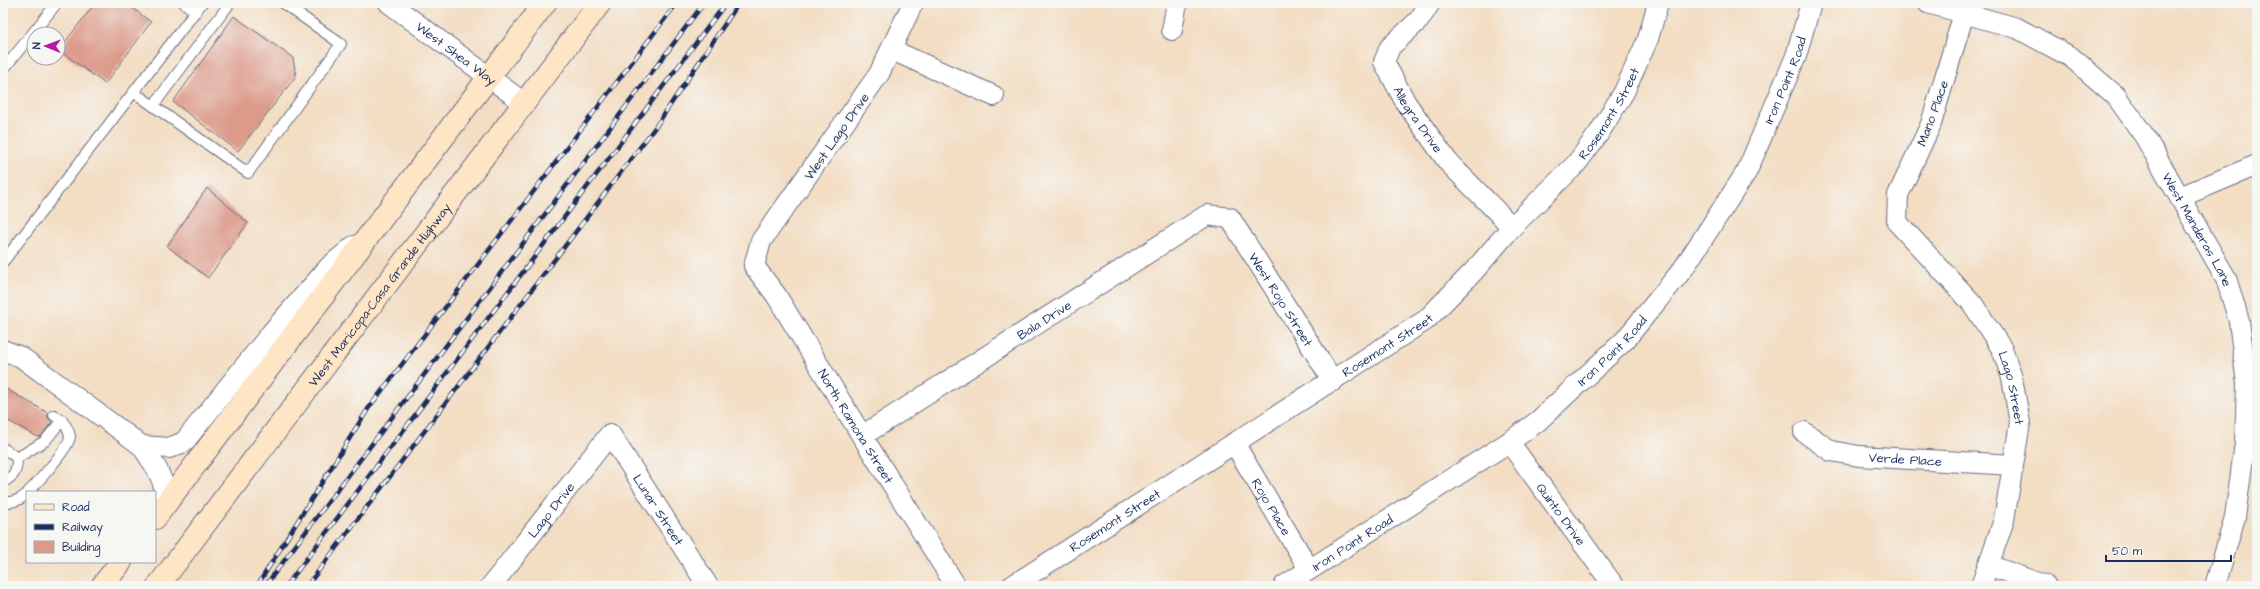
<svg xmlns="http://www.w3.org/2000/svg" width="2260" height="589" font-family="'Architects Daughter',sans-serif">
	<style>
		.building { fill: #dc9a89 }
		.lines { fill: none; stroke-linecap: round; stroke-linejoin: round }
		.service-casing { stroke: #676c81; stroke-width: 12 }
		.minor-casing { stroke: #676c81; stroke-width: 22 }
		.secondary-casing { stroke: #676c81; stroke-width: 24 }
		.service { stroke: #fff; stroke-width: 10 }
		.minor { stroke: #fff; stroke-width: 20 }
		.secondary { stroke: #fee5c5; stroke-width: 22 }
		.rail-casing { stroke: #1b2f5e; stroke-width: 4.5 }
		.rail { stroke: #f6f6f2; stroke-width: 3; stroke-dasharray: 9; stroke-linecap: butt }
		.labels { text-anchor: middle; stroke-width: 3; stroke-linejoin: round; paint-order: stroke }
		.street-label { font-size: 13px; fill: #1b2f5e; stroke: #f6f6f2 }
	</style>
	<rect width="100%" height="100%" fill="#f6f6f2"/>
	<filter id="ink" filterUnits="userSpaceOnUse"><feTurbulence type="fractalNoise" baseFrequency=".025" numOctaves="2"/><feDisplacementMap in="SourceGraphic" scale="8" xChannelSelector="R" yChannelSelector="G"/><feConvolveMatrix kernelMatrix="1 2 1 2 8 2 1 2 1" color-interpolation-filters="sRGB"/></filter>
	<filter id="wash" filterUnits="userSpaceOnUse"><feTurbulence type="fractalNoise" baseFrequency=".012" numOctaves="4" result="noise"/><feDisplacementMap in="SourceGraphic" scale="16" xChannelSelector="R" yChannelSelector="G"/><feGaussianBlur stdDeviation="0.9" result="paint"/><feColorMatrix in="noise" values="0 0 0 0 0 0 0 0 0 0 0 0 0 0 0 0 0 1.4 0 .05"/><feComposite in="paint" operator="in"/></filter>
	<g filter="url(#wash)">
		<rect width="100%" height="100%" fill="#f3ddc3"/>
		<g id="blocks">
			<path class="building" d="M95 3H126L151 22 105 84 59 50Z
				M234 16 293 58 296 76 238 151 173 102Z
				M207 188 248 223 208 278 167 246Z
				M3 387 48 413V418L52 422 41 436 38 437 3 418Z"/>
		</g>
	</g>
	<g filter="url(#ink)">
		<use href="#blocks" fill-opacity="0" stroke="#676c81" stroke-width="1"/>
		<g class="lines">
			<g class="service-casing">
				<path id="service" d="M184 3 196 12
					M3 70 57 3
					M135 93 248 173 341 44 283 3
					M153 106 230 3
					M3 262 202 3
					M3 448 17 458C17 471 15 476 3 482
					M17 458 45 441 62 420
					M3 502C9 503 18 501 23 497 32 489 70 447 70 437 69 427 62 420 54 415"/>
			</g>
			<g class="minor-casing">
				<g id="minor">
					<path id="s1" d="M389 3 524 103"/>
					<path id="s2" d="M913 3 879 74 761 241 754 266 776 295 862 436 956 586"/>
					<path id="s3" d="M1430 3 1419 20 1390 47 1384 62 1406 103 1448 162 1512 227"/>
					<path id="s4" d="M1928 3 2017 28 2071 57 2116 96 2145 137 2226 278 2239 321 2247 384 2245 443 2235 517 2215 586"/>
					<path id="s5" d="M1967 3 1931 124 1898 195 1897 222 1972 303 2002 349 2012 378 2020 423 2004 520 1981 586"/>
					<path d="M1172 30 1177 3"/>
					<path d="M892 50 994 96"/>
					<path d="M2180 197 2257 165"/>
					<path d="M3 350 21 357 142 446 157 469 163 483 165 506"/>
					<path id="s6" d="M1804 432 1831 451 1859 456 2013 465"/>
					<path id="s7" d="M862 436 1207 215 1230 218 1333 381"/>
					<path id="s8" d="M1509 442 1614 586"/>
					<path id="s9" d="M1234 443 1309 569"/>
					<path d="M142 446 169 448 184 442 272 332 329 267 354 246"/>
					<path d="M1988 565 2046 586"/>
					<path id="s10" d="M491 586 610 434 708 586"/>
					<path id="s11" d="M1012 586 1426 320 1473 272 1512 227 1576 164 1599 133 1624 92 1648 39 1658 3"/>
					<path id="s12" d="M1284 586 1509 442 1537 422 1625 340 1683 269 1747 171 1796 56 1811 3"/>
				</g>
			</g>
			<g class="secondary-casing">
				<g id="secondary">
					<path d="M155 518 545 3"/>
					<path d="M102 586 121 562"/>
					<path id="s13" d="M158 586 600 3"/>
				</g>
			</g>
			<use href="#service" class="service"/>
			<use href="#minor" class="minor"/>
			<use href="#secondary" class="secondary"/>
			<g class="rail-casing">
				<path id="rail" d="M257 586 368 409 677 3
					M265 586 704 3
					M286 586 726 3
					M307 586 656 126 739 3"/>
			</g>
			<use href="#rail" class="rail"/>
		</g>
	</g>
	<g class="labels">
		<g class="street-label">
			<text dy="5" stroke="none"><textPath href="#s1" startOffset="84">West Shea Way</textPath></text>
			<text dy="5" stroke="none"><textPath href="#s12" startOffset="729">Iron Point Road</textPath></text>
			<text dy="5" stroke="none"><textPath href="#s11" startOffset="769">Rosemont Street</textPath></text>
			<text transform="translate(1932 113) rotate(-70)" y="5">Mano Place</text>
			<text dy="5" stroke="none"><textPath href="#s3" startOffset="143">Allegra Drive</textPath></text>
			<text transform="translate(836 136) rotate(-55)" y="5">West Lago Drive</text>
			<text dy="5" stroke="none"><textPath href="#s4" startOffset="370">West Manderas Lane</textPath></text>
			<text dy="5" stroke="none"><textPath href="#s13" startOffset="366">West Maricopa-Casa Grande Highway</textPath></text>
			<text dy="5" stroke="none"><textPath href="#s7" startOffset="529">West Rojo Street</textPath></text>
			<text dy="5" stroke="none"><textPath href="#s7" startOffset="216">Bala Drive</textPath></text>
			<text dy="5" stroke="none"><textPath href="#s11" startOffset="446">Rosemont Street</textPath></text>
			<text dy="5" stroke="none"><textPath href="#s12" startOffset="405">Iron Point Road</textPath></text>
			<text dy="5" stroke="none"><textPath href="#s5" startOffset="437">Lago Street</textPath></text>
			<text dy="5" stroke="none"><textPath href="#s2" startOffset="499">North Ramona Street</textPath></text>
			<text dy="5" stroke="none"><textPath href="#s6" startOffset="108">Verde Place</textPath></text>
			<text dy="5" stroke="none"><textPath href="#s9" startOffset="74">Rojo Place</textPath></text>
			<text dy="5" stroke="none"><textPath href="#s10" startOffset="97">Lago Drive</textPath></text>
			<text dy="5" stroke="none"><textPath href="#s10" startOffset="283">Lunar Street</textPath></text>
			<text dy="5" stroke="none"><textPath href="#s8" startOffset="89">Quinto Drive</textPath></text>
			<text dy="5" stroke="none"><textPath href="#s11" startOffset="122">Rosemont Street</textPath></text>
			<text dy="5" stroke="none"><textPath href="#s12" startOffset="81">Iron Point Road</textPath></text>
		</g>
	</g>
	<rect width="2260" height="589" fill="none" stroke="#f6f6f2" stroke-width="16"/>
	<rect x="26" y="491" width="130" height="72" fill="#f6f6f2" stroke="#9ea6b7"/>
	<rect x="34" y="504" width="20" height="6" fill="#fee5c5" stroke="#9ea6b7"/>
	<text x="62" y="511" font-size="12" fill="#1b2f5e">Road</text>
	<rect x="34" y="524" width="20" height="6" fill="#1b2f5e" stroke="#9ea6b7"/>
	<text x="62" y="531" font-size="12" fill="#1b2f5e">Railway</text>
	<rect x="34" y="541" width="20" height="12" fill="#dc9a89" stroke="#9ea6b7"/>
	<text x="62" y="551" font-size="12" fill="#1b2f5e">Building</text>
	<g transform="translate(46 46) rotate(271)"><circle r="19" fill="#f6f6f2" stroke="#9ea6b7"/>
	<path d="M0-3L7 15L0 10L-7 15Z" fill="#b5179e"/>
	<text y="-6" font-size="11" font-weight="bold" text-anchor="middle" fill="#1b2f5e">N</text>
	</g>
	<path d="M2106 555v6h125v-6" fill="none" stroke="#1b2f5e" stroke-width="2"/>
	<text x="2112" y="555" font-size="12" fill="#1b2f5e" stroke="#f6f6f2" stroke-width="3" paint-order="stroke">50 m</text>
</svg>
